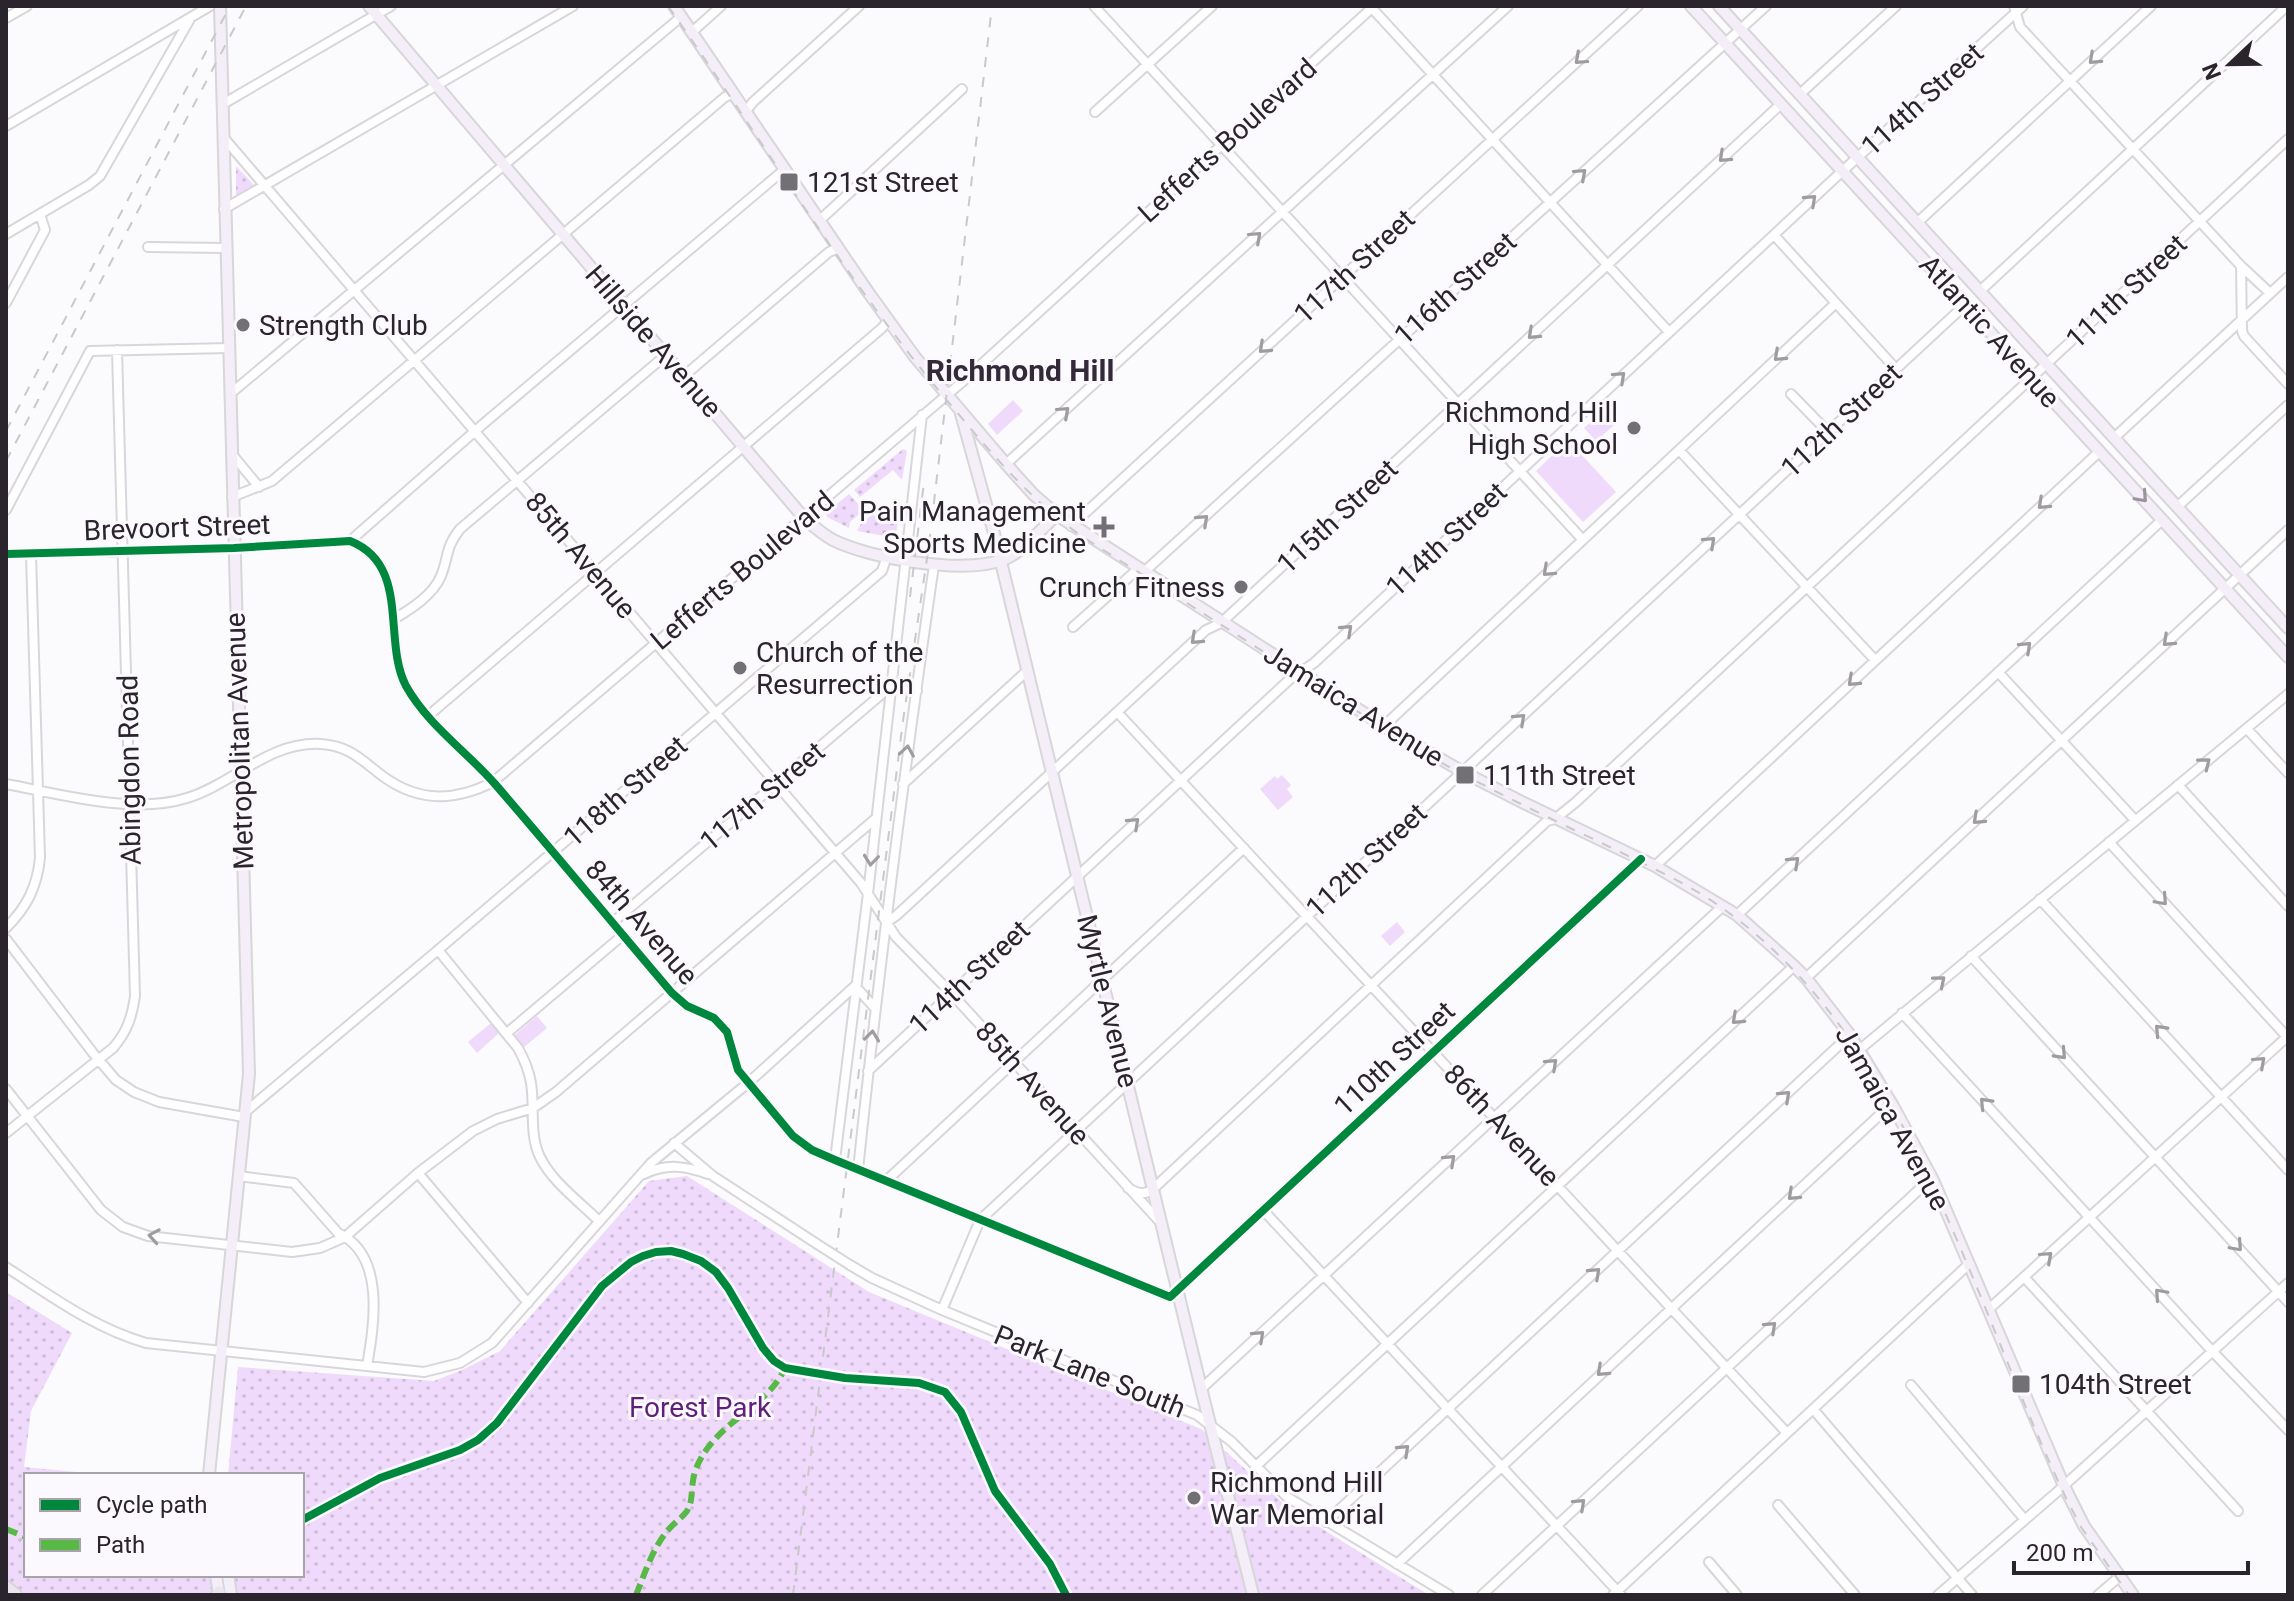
<svg xmlns="http://www.w3.org/2000/svg" width="2294" height="1601" font-family="Roboto,sans-serif">
	<style>
		.grass { fill: #efdafc }
		.park { fill: url(#park-dots) }
		.lines { fill: none; stroke-linecap: round; stroke-linejoin: round }
		.minor-casing { stroke: #d9d6db; stroke-width: 12 }
		.major-casing { stroke: #d7d6d8; stroke-width: 14 }
		.highway-casing { stroke: #d7d6d8; stroke-width: 15 }
		.minor { stroke: #fefeff; stroke-width: 8 }
		.major { stroke: #f3eef7; stroke-width: 10 }
		.highway { stroke: #ede4f1; stroke-width: 11 }
		.rail { stroke: #c9c9c9; stroke-width: 2; stroke-dasharray: 10 10; stroke-linecap: butt }
		.minor-bridge-casing { stroke: #d9d6db; stroke-width: 12; stroke-linecap: butt }
		.minor-bridge { stroke: #fefeff; stroke-width: 8 }
		.quiet { stroke: #58b947; stroke-width: 6; stroke-dasharray: 12 6; stroke-linecap: butt }
		.cycleway-casing { stroke: #fbf9fd; stroke-width: 13 }
		.cycleway { stroke: #00873e; stroke-width: 8 }
		.oneway { stroke: #9f9ca0 }
		.oneway2 { stroke: #99949c }
		.poi-dot { fill: #737075; stroke: #fbf9fd; stroke-width: 3 }
		.labels { text-anchor: middle; stroke-width: 6; stroke-linejoin: round; paint-order: stroke }
		.street-label { font-size: 28px; fill: #2a252c; stroke: #fbf9fd }
		.poi-label { font-size: 28px; fill: #2a252c; stroke: #fbf9fd; text-anchor: start }
		.park-label { font-size: 28px; fill: #5f1d7c; stroke: #fbf9fd }
		.neighbourhood-label { font-size: 30px; font-weight: bold; fill: #332939; stroke: #fbf9fd }
	</style>
	<defs>
		<pattern id="park-dots" width="8" height="8" patternUnits="userSpaceOnUse" patternTransform="scale(2)"><rect width="8" height="8" fill="#efdafc"/><path d="M2 2h.1M6 6h.1" fill="none" stroke="#cdbbd8" stroke-width="1.8" stroke-linecap="round"/></pattern>
	</defs>
	<rect width="100%" height="100%" fill="#fbfafc"/>
	<path class="grass" d="M1013 400 1023 411 997 435 988 424Z
		M1607 408 1619 421 1596 441 1584 428Z
		M1568 440 1616 492 1583 522 1536 471Z
		M1282 775 1291 785 1287 789 1293 797 1278 810 1260 789 1275 776 1277 779Z
		M1397 922 1405 932 1390 946 1381 936Z
		M537 1016 547 1028 523 1048 515 1035Z
		M491 1023 499 1033 477 1053 468 1042Z"/>
	<path class="park" d="M236 166 254 185 236 197Z
		M903 449 907 451 902 480 893 470 860 497 854 490Z
		M849 494 864 510 850 522 849 528 827 517 826 513Z
		M899 507 896 538 857 531 861 524 873 514 880 521Z
		M687 1176 869 1292 1201 1429 1287 1507 1429 1595H6V1292L72 1333 31 1411 24 1467 108 1475H26V1575H302V1475H228L238 1367 434 1381 462 1370 500 1351 649 1181Z"/>
	<g class="lines">
		<g class="minor-casing">
			<path id="minor" d="M1094 6 1582 539
				M1370 6 1669 332
				M2014 6 2020 27 2241 266 2242 331 2244 336 2288 384
				M6 18 27 6
				M692 32 721 6
				M1800 94 1896 6
				M223 104 391 6
				M746 111 753 102 859 6
				M1095 112 1212 6
				M6 126 210 6
				M224 138 861 883 896 937 951 993 1160 1222
				M224 209 573 6
				M820 220 962 89
				M1918 222 2151 6
				M6 234 89 185 100 176 190 19
				M1774 235 1896 369
				M148 247 225 248
				M2241 266 2270 293
				M1980 291 2287 6
				M6 303 45 230 40 214
				M684 376 829 252 838 248
				M230 394 681 17
				M1791 394 1828 432
				M2114 438 2288 277
				M1679 450 1875 660
				M231 453 259 487
				M1006 464 1508 6
				M232 497 272 481 725 97 734 93
				M2177 507 2288 405
				M6 510 90 351 229 348
				M1071 526 1638 6
				M350 541 482 425 785 169
				M6 554 234 548 350 541C411 565 382 640 406 686 428 725 466 751 495 784 555 853 613 924 672 993L687 1006 714 1018 727 1032 738 1070 793 1136 812 1150 835 1160 1170 1297 1641 859
				M1145 571 1766 6
				M394 619C411 609 433 595 441 576 449 556 445 548 460 529L666 355
				M1073 627 1139 568
				M1998 672 2135 820
				M1118 713 1787 1433
				M428 716 882 328 888 321
				M1384 726 1836 303
				M2247 729 2288 773
				M6 784C60 794 133 815 187 798 233 784 269 741 321 744 351 746 362 761 384 777 420 803 456 801 493 782L961 383 1374 6
				M903 784 1028 670
				M2178 785 2288 906
				M2109 842 2288 1038
				M1655 866 2100 451
				M2040 899 2288 1170
				M1737 915 2162 520
				M887 922 897 915 1206 630 1221 623 1781 104
				M612 923 890 687 917 691
				M6 928C27 907 37 887 40 858L31 555
				M6 939 93 1053 116 1080 134 1092 159 1102 244 1117
				M438 950 518 1048C524 1059 529 1070 531 1083 535 1107 529 1135 540 1157 552 1182 580 1202 599 1221
				M1971 956 2288 1302
				M1806 978 2288 530
				M1902 1013 2213 1352 2288 1430
				M507 1033 623 935
				M1859 1050 2288 694
				M868 1071 1290 679 1314 663 1836 177 2023 6
				M6 1089 101 1210 123 1227 148 1236 292 1252 320 1248 345 1237 418 1173 473 1131 497 1119 533 1108 556 1092 875 819
				M244 1113 438 950 882 571 887 556
				M6 1133 113 1048C127 1032 132 1017 135 996L117 350
				M674 1143 713 1176 817 1244
				M835 1160 869 885 922 415
				M858 1170C879 968 905 766 934 565
				M418 1173 528 1303
				M644 1174C667 1163 685 1166 708 1174
				M238 1176 294 1183 338 1233C386 1255 374 1325 367 1366
				M886 1181 1244 848
				M1128 1188C1138 1193 1144 1196 1153 1189L1547 821 1555 819 1576 802 2288 139
				M1263 1210 1621 1595
				M850 1265 872 1278 942 1310 1197 1415 1232 1442 1287 1497 1449 1595
				M6 1267C51 1296 94 1328 146 1343L424 1372 460 1363 492 1343 651 1163 748 1083 855 986 875 1008
				M2025 1278 2238 1511
				M1989 1309 2288 1036
				M942 1310 980 1220 1966 304
				M1911 1385 2025 1520
				M1201 1389 1723 906
				M1813 1409 1972 1595
				M1255 1467 1794 966
				M1778 1505 1855 1595
				M1326 1522 1850 1035
				M1709 1562 1737 1595
				M1397 1564 1886 1109 1893 1106
				M1482 1595 1924 1185 1933 1180
				M1613 1595 1969 1264
				M1938 1595 2057 1492 2288 1283
				M2098 1595 2119 1577"/>
		</g>
		<g class="major-casing">
			<path id="major" d="M369 6 804 518C813 526 822 534 833 540 871 559 965 575 1005 559 1021 553 1043 527 1057 515
				M674 6 868 292 915 357 1006 464 1033 494 1057 515 1384 726 1463 772 1526 804 1655 866 1737 915 1794 966 1806 978 1850 1035 1893 1106 1933 1180 2064 1486 2084 1526 2133 1595
				M1691 6 2288 657
				M1719 6 2288 628
				M961 414 994 533 1204 1400 1253 1595
				M209 1475 249 1074 220 6
				M216 1575 219 1595
				M228 1575 231 1595"/>
		</g>
		<g class="highway-casing">
			<path id="highway" d="M6 1587 16 1595
				M217 1595 219 1592"/>
		</g>
		<use href="#minor" class="minor"/>
		<use href="#major" class="major"/>
		<use href="#highway" class="highway"/>
		<path class="rail" d="M668 6C762 139 845 280 950 404 991 453 1031 501 1083 537L1415 748C1480 785 1547 817 1614 849 1648 866 1684 882 1715 903 1909 1035 1970 1297 2066 1498L2081 1527 2129 1595
			M6 431 230 6
			M6 461 246 6
			M910 597 924 482
			M793 1595 903 721 929 545 992 6"/>
		<g class="minor-bridge-casing">
			<path id="minor-bridge" d="M817 1244 850 1265"/>
		</g>
		<use href="#minor-bridge" class="minor-bridge"/>
		<path class="quiet" d="M6 1529 26 1537
			M636 1595C645 1573 653 1547 669 1529 675 1522 682 1518 687 1511 693 1501 691 1492 693 1481 695 1465 705 1450 716 1438 738 1414 772 1398 785 1368"/>
		<g class="cycleway-casing">
			<path id="cycleway" d="M6 554 234 548 350 541C411 565 382 640 406 686 428 725 466 751 495 784 555 853 613 924 672 993L687 1006 714 1018 727 1032 738 1070 793 1136 812 1150 835 1160 1170 1297 1641 859
				M302 1520 380 1478 460 1450 478 1440 497 1423 602 1286 631 1262 643 1256 656 1252 671 1251 683 1254 701 1261 716 1272 728 1288 763 1348 774 1361 785 1368 845 1378 919 1383 945 1392 961 1412 995 1491 1050 1564 1066 1595"/>
		</g>
		<use href="#cycleway" class="cycleway"/>
	</g>
	<defs><path id="oneway-chevron" d="M-2-3.5L2.5 0L-2 3.5" fill="none" stroke-width="1.6" stroke-linecap="round" stroke-linejoin="round" transform="scale(2)"/></defs>
	<g class="oneway">
		<use href="#oneway-chevron" transform="translate(1580 59) rotate(138)"/>
		<use href="#oneway-chevron" transform="translate(2094 59) rotate(137)"/>
		<use href="#oneway-chevron" transform="translate(1724 157) rotate(137)"/>
		<use href="#oneway-chevron" transform="translate(1581 174) rotate(-42)"/>
		<use href="#oneway-chevron" transform="translate(1811 200) rotate(-43)"/>
		<use href="#oneway-chevron" transform="translate(1256 237) rotate(-42)"/>
		<use href="#oneway-chevron" transform="translate(1533 334) rotate(137)"/>
		<use href="#oneway-chevron" transform="translate(1264 348) rotate(137)"/>
		<use href="#oneway-chevron" transform="translate(1779 356) rotate(137)"/>
		<use href="#oneway-chevron" transform="translate(1620 377) rotate(-43)"/>
		<use href="#oneway-chevron" transform="translate(1064 412) rotate(-42)"/>
		<use href="#oneway-chevron" transform="translate(2043 504) rotate(137)"/>
		<use href="#oneway-chevron" transform="translate(1203 520) rotate(-43)"/>
		<use href="#oneway-chevron" transform="translate(1710 542) rotate(-43)"/>
		<use href="#oneway-chevron" transform="translate(1548 571) rotate(137)"/>
		<use href="#oneway-chevron" transform="translate(1347 630) rotate(-43)"/>
		<use href="#oneway-chevron" transform="translate(1196 639) rotate(137)"/>
		<use href="#oneway-chevron" transform="translate(2168 641) rotate(137)"/>
		<use href="#oneway-chevron" transform="translate(2026 647) rotate(-43)"/>
		<use href="#oneway-chevron" transform="translate(1853 681) rotate(137)"/>
		<use href="#oneway-chevron" transform="translate(1520 719) rotate(-43)"/>
		<use href="#oneway-chevron" transform="translate(907 751) rotate(-81)"/>
		<use href="#oneway-chevron" transform="translate(2205 763) rotate(-39)"/>
		<use href="#oneway-chevron" transform="translate(1978 819) rotate(137)"/>
		<use href="#oneway-chevron" transform="translate(1134 823) rotate(-43)"/>
		<use href="#oneway-chevron" transform="translate(871 860) rotate(96)"/>
		<use href="#oneway-chevron" transform="translate(1794 862) rotate(-43)"/>
		<use href="#oneway-chevron" transform="translate(2162 900) rotate(48)"/>
		<use href="#oneway-chevron" transform="translate(1940 981) rotate(-40)"/>
		<use href="#oneway-chevron" transform="translate(1737 1019) rotate(137)"/>
		<use href="#oneway-chevron" transform="translate(2160 1030) rotate(-133)"/>
		<use href="#oneway-chevron" transform="translate(872 1036) rotate(-83)"/>
		<use href="#oneway-chevron" transform="translate(2061 1054) rotate(47)"/>
		<use href="#oneway-chevron" transform="translate(2260 1062) rotate(-42)"/>
		<use href="#oneway-chevron" transform="translate(1552 1064) rotate(-43)"/>
		<use href="#oneway-chevron" transform="translate(1785 1096) rotate(-43)"/>
		<use href="#oneway-chevron" transform="translate(1985 1103) rotate(-133)"/>
		<use href="#oneway-chevron" transform="translate(1450 1160) rotate(-43)"/>
		<use href="#oneway-chevron" transform="translate(1793 1195) rotate(137)"/>
		<use href="#oneway-chevron" transform="translate(154 1236) rotate(-170)"/>
		<use href="#oneway-chevron" transform="translate(2237 1246) rotate(48)"/>
		<use href="#oneway-chevron" transform="translate(2047 1257) rotate(-42)"/>
		<use href="#oneway-chevron" transform="translate(1595 1273) rotate(-43)"/>
		<use href="#oneway-chevron" transform="translate(2160 1294) rotate(-132)"/>
		<use href="#oneway-chevron" transform="translate(1771 1327) rotate(-43)"/>
		<use href="#oneway-chevron" transform="translate(1259 1336) rotate(-43)"/>
		<use href="#oneway-chevron" transform="translate(1602 1371) rotate(137)"/>
		<use href="#oneway-chevron" transform="translate(1404 1450) rotate(-43)"/>
		<use href="#oneway-chevron" transform="translate(1580 1504) rotate(-43)"/>
	</g>
	<use class="oneway2" href="#oneway-chevron" transform="translate(2142 497) rotate(48)"/>
	<g class="poi-dot">
		<rect x="779" y="172" width="20" height="20" rx="4"/>
		<circle cx="243" cy="325" r="8"/>
		<circle cx="1634" cy="428" r="8"/>
		<path d="M1100 515h8v8h8v8h-8v8h-8v-8h-8v-8h8z"/>
		<circle cx="1241" cy="587" r="8"/>
		<circle cx="740" cy="668" r="8"/>
		<rect x="1455" y="765" width="20" height="20" rx="4"/>
		<rect x="2011" y="1374" width="20" height="20" rx="4"/>
		<circle cx="1194" cy="1498" r="8"/>
	</g>
	<g class="labels">
		<g class="street-label">
			<text transform="translate(1922 99) rotate(-42)" y="10">114th Street</text>
			<text transform="translate(1227 140) rotate(-42)" y="10">Lefferts Boulevard</text>
			<text transform="translate(1354 266) rotate(-43)" y="10">117th Street</text>
			<text transform="translate(1455 288) rotate(-42)" y="10">116th Street</text>
			<text transform="translate(2126 291) rotate(-43)" y="10">111th Street</text>
			<text transform="translate(1990 331) rotate(48)" y="10">Atlantic Avenue</text>
			<text transform="translate(654 341) rotate(49)" y="10">Hillside Avenue</text>
			<text transform="translate(1841 420) rotate(-43)" y="10">112th Street</text>
			<text transform="translate(1337 516) rotate(-43)" y="10">115th Street</text>
			<text transform="translate(177 527) rotate(-2)" y="10">Brevoort Street</text>
			<text transform="translate(1446 539) rotate(-43)" y="10">114th Street</text>
			<text transform="translate(581 555) rotate(50)" y="10">85th Avenue</text>
			<text transform="translate(742 570) rotate(-40)" y="10">Lefferts Boulevard</text>
			<text transform="translate(1354 705) rotate(32)" y="10">Jamaica Avenue</text>
			<text transform="translate(239 741) rotate(-92)" y="10">Metropolitan Avenue</text>
			<text transform="translate(129 770) rotate(-91)" y="10">Abingdon Road</text>
			<text transform="translate(625 791) rotate(-41)" y="10">118th Street</text>
			<text transform="translate(762 796) rotate(-40)" y="10">117th Street</text>
			<text transform="translate(1366 860) rotate(-43)" y="10">112th Street</text>
			<text transform="translate(642 922) rotate(49)" y="10">84th Avenue</text>
			<text transform="translate(969 977) rotate(-43)" y="10">114th Street</text>
			<text transform="translate(1108 1001) rotate(76)" y="10">Myrtle Avenue</text>
			<text transform="translate(1394 1058) rotate(-43)" y="10">110th Street</text>
			<text transform="translate(1033 1083) rotate(48)" y="10">85th Avenue</text>
			<text transform="translate(1893 1118) rotate(61)" y="10">Jamaica Avenue</text>
			<text transform="translate(1502 1125) rotate(47)" y="10">86th Avenue</text>
			<text transform="translate(1090 1371) rotate(22)" y="10">Park Lane South</text>
		</g>
		<g class="poi-label">
			<text x="807" y="192">121st Street</text>
			<text x="259" y="335">Strength Club</text>
			<text x="1618" y="422" text-anchor="end">Richmond Hill<tspan x="1618" dy="32">High School</tspan></text>
			<text x="1086" y="521" text-anchor="end">Pain Management<tspan x="1086" dy="32">Sports Medicine</tspan></text>
			<text x="1225" y="597" text-anchor="end">Crunch Fitness</text>
			<text x="756" y="662">Church of the<tspan x="756" dy="32">Resurrection</tspan></text>
			<text x="1483" y="785">111th Street</text>
			<text x="2039" y="1394">104th Street</text>
			<text x="1210" y="1492">Richmond Hill<tspan x="1210" dy="32">War Memorial</tspan></text>
		</g>
		<g class="park-label">
			<text x="700" y="1417">Forest Park</text>
		</g>
		<g class="neighbourhood-label">
			<text x="1020" y="381">Richmond Hill</text>
		</g>
	</g>
	<rect width="2294" height="1601" fill="none" stroke="#2a252c" stroke-width="16"/>
	<rect x="24" y="1473" width="280" height="104" fill="#fbf9fd" stroke="#a7a4a9" stroke-width="2"/>
	<rect x="40" y="1499" width="40" height="12" fill="#00873e" stroke="#a7a4a9" stroke-width="2"/>
	<text x="96" y="1513" font-size="24" fill="#2a252c">Cycle path</text>
	<rect x="40" y="1539" width="40" height="12" fill="#58b947" stroke="#a7a4a9" stroke-width="2"/>
	<text x="96" y="1553" font-size="24" fill="#2a252c">Path</text>
	<g transform="translate(2230 64) rotate(248)" stroke="#fbf9fd" stroke-width="6" paint-order="stroke">
	<path d="M0-6L14 30L0 20L-14 30Z" fill="#2a252c"/>
	<text y="-12" font-size="22" font-weight="bold" text-anchor="middle" fill="#2a252c">N</text>
	</g>
	<path d="M2014 1561v12h234v-12" fill="none" stroke="#2a252c" stroke-width="4"/>
	<text x="2026" y="1561" font-size="24" fill="#2a252c" stroke="#fbf9fd" stroke-width="6" paint-order="stroke">200 m</text>
</svg>
